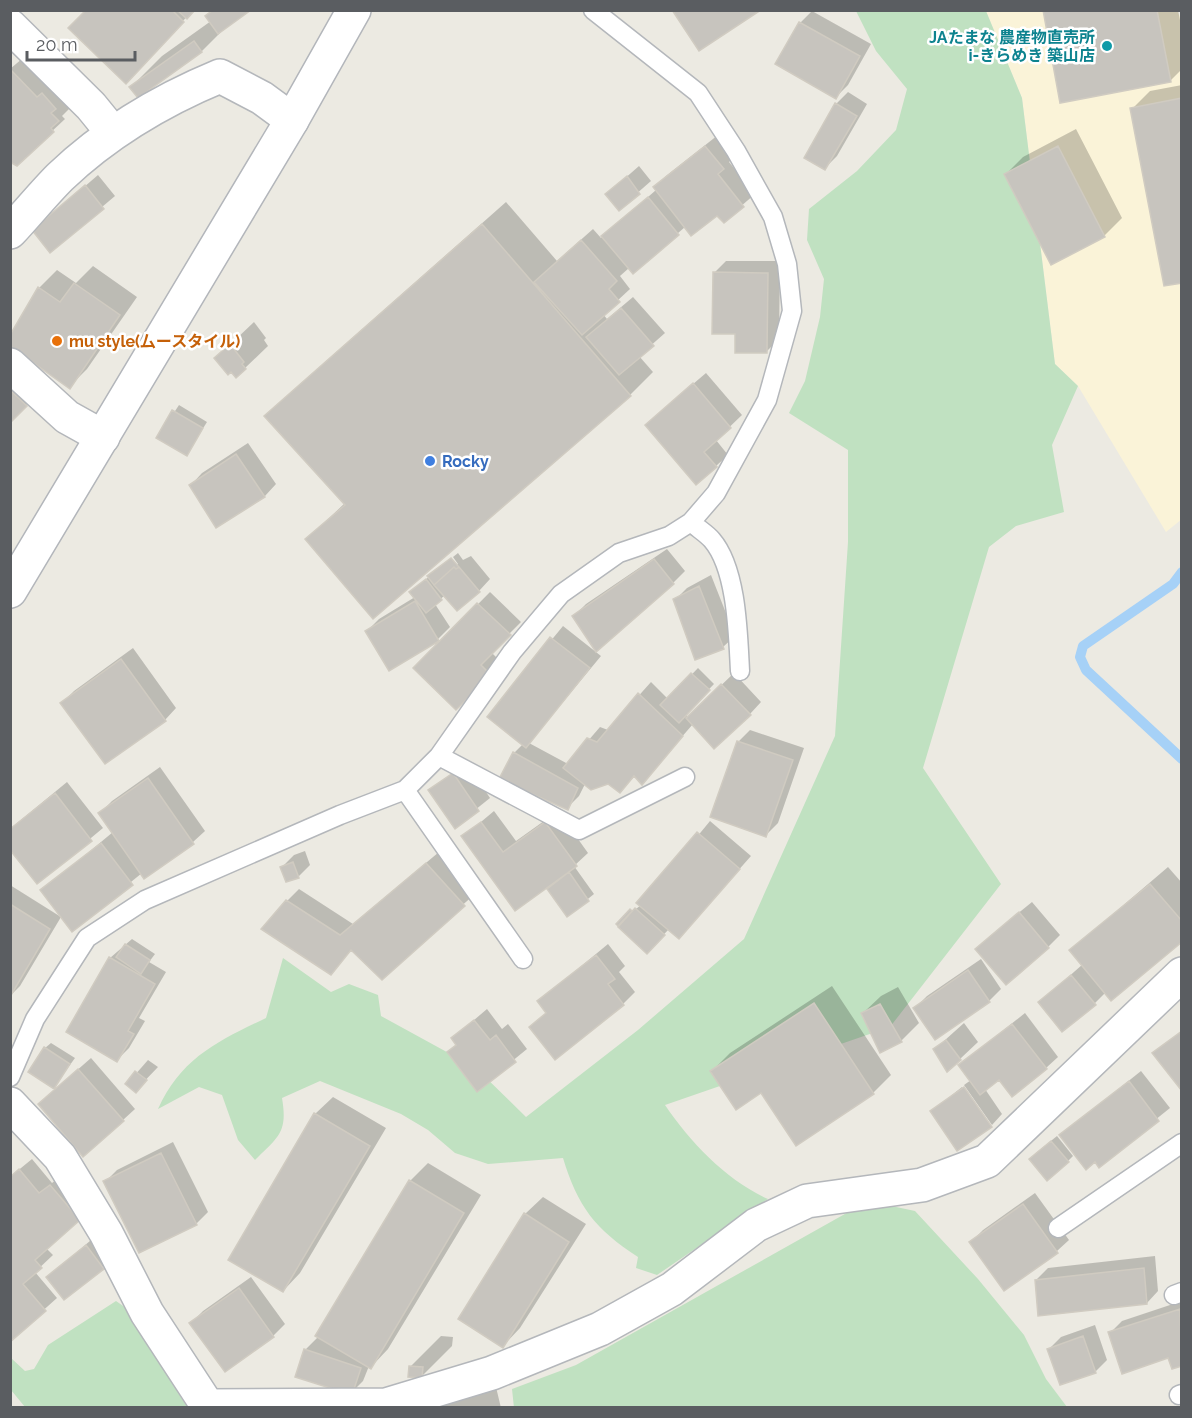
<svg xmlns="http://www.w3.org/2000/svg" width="1192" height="1418" font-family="Raleway,'Noto Sans JP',sans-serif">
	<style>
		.commercial { fill: #faf3d8 }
		.green { fill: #c0e1c1 }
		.shadow { fill: #0003 }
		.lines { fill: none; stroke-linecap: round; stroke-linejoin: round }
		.stream { stroke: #a6d1f7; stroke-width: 10 }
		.building { fill: #c7c4be; stroke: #d0cbc1; stroke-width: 1.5 }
		.lane-casing { stroke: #b4b7bb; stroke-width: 21 }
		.street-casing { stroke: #b4b7bb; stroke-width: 36 }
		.secondary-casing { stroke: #b3b6bb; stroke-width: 36 }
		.lane { stroke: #fff; stroke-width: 18 }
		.street { stroke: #fff; stroke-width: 33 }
		.secondary { stroke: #fff; stroke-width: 33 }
		.culture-dot { fill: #0f9aa8; stroke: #fff; stroke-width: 2 }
		.food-dot { fill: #e8710a; stroke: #fff; stroke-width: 2 }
		.shop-dot { fill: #3f7fe0; stroke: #fff; stroke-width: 2 }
		.labels { text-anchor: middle; stroke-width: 5; stroke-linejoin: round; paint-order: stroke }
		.culture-label { font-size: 16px; font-weight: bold; fill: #0d838f; stroke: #fff; text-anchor: end }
		.food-label { font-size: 16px; font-weight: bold; fill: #c56008; stroke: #fff; text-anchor: start }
		.shop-label { font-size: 16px; font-weight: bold; fill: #366cbe; stroke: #fff; text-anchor: start }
	</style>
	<rect width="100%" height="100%" fill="#eceae2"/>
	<path class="commercial" d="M1177 10 1181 19 1182 519 1166 532 1078 386 1055 364 1022 98 986 11Z"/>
	<path class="green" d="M856 11H986L1022 98 1055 364 1078 386 1052 445 1064 512 1016 526 989 547 923 768 1001 884 890 1027 665 1105C691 1143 726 1180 768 1199L657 1275 636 1268 638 1257C595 1229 578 1207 563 1158L488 1164 455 1153 428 1130 401 1114 320 1081 282 1098C288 1133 278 1137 255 1160L238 1140 222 1095 199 1087 158 1109C181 1058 218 1041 266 1018L283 958 331 992 349 984 378 995 381 1016 476 1068 526 1117 638 1030 744 939 835 736 848 542V450L789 413 805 381 820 317 824 279 807 240 809 209 857 171 896 130 907 89 876 51Z
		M868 1201 915 1211 978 1279 1024 1335 1046 1379 1067 1407 514 1408 512 1389 576 1365Z
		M116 1301 126 1308 187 1407H25L11 1390V1358L25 1371 34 1369 48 1345Z"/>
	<path class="shadow" d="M88 10H193L138 70Z
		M1044 10H1178L1182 30V69L1170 81Z
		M812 11 871 44 848 85 836 97 800 23Z
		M211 21 227 26 202 51 138 96 131 87 162 56Z
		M23 58 70 108 62 116 65 119 17 164 10 160V69Z
		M1182 85V281L1132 109 1150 91Z
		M848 92 867 104 837 156 825 168 836 104Z
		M1076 129 1122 218 1104 236 1006 174 1023 157Z
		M718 135 735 156 729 162 755 194 724 221 718 214 685 227 633 272 629 268 620 276 630 289 603 314 607 319 633 297 665 333 639 356 653 372 630 395 449 552 307 539 345 503 266 416 289 394 506 202 557 261 593 229 601 238 656 190 655 188 666 176Z
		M639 166 651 181 619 209 607 194Z
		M98 175 115 196 50 251 34 230Z
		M726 261H780L779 339 767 351 737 333 714 273Z
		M93 266 137 297 87 369 69 387 39 288 57 270 76 283Z
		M254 322 266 338 264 340 268 346 245 368 216 358Z
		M10 367 38 393 10 421Z
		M706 373 742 415 716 440 728 455 716 466 659 413Z
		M179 405 207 422 187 454 158 437Z
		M248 443 276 484 265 496 217 526 191 485 202 473Z
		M667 549 685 571 673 583 574 616 586 604Z
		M458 553 463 560 471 556 490 579 479 591 445 595 435 604 450 627 438 639 367 631 379 619 415 597 411 592 450 559 456 566 458 564 453 557Z
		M711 575 735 636 723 647 675 600 687 588Z
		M490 592 521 622 491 652 501 662 456 708 415 668Z
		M563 626 601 656 529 743 568 764 600 727 608 730 651 682 668 699 698 668 714 684 685 714 688 717 734 673 761 702 750 714 693 724 642 783 636 775 620 791 608 782 585 784 579 796 567 808 514 753 523 744 489 716Z
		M133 648 176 708 165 720 62 703 74 691Z
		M750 730 804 748 778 823 766 835 738 742Z
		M466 762 490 798 455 826 430 791Z
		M160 767 205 831 193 842 145 877 142 873 72 930 42 891 113 832 100 813 112 801Z
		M67 782 103 828 38 882 10 829Z
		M494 811 516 841 558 811 588 853 574 866 594 894 568 915 561 876 463 837Z
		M710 821 751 856 690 925 669 929 647 952 623 919 641 905Z
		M305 851 310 865 298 877 282 867 294 855Z
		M439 852 476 893 382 977 352 949 331 973 287 901 299 889 353 924Z
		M1168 867 1182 883V940L1106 992 1095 1003 1040 1002 1083 964 1071 950Z
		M10 885 61 917 20 986 10 996Z
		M1032 902 1060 935 1048 947 989 937Z
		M132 939 155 954 149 962 166 972 139 1018 145 1021 129 1048 117 1060 110 958Z
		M608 944 625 966 619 972 635 992 623 1004 531 1027 547 1012 539 1001Z
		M981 959 1001 989 989 1001 915 1008 927 996Z
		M832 986 891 1075 873 1093 797 1144 762 1091 712 1071 730 1053Z
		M898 987 919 1023 901 1041 863 1013 881 996Z
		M487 1009 502 1029 508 1024 527 1049 477 1090 449 1052 457 1044 453 1038Z
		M1025 1013 1058 1057 1046 1068 999 1078 985 1089 1002 1114 992 1125 964 1085 971 1080 960 1065Z
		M964 1023 978 1042 960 1059 935 1049Z
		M51 1043 75 1058 54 1087 45 1048Z
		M91 1058 135 1109 123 1120 51 1093Z
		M148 1060 158 1067 135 1091 127 1084Z
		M1141 1071 1170 1108 1099 1165 1061 1135Z
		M962 1087 989 1126 932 1111Z
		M333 1097 386 1128 300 1273 283 1291 315 1114Z
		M1057 1136 1073 1156 1068 1161 1036 1153Z
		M173 1142 208 1212 196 1224 105 1182 117 1170Z
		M32 1159 52 1183 63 1174 91 1207 46 1248 53 1255 35 1272 57 1298 10 1340V1177Z
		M428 1163 481 1195 388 1349 371 1367 369 1366 363 1381 351 1393 305 1350 319 1336 410 1181Z
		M1035 1193 1069 1240 1057 1251 971 1242 983 1230Z
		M543 1197 586 1224 520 1328 503 1346 525 1214Z
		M98 1234 115 1256 65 1298 48 1277Z
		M1155 1256 1158 1291 1147 1303 1036 1280 1048 1268Z
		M251 1277 285 1324 273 1336 191 1323 203 1311Z
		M1182 1301V1364L1169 1356 1110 1333 1122 1321Z
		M1095 1325 1107 1360 1095 1372 1049 1349 1061 1337Z
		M441 1336 453 1337 452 1346 421 1377 410 1367Z
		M496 1387 501 1408H421Z"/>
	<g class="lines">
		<path class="stream" d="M1182 572 1173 584 1083 646 1080 657 1086 670 1182 759"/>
	</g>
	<path class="building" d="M86 10H172L184 22 126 84 68 28Z
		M177 10H195L187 19Z
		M213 10H251L218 34 205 16Z
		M672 10H761L699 51Z
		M1043 10H1157L1171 82 1060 103Z
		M799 22 860 56 836 99 775 64Z
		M194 41 202 52 138 98 129 87Z
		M10 69 37 97 42 93 56 109 51 113 59 121 51 128 54 132 17 166 10 162Z
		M1182 98V283L1164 286 1130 108Z
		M835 103 857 116 825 170 804 158Z
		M705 146 724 169 718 174 744 207 724 223 717 216 691 236 653 187Z
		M1058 146 1105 237 1051 265 1004 174Z
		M627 176 640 194 619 211 605 194Z
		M85 185 104 209 50 253 32 230Z
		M648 197 679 235 633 274 601 236Z
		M482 224 631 396 373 619 305 539 345 505 264 416Z
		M581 240 617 281 609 289 620 302 582 335 534 282Z
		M713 272 768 273 767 353H735V334H712Z
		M74 283 120 315 70 389 10 346V335L38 287 60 302Z
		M621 308 654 346 619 375 586 337Z
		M230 344 244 362 242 364 246 369 236 378 231 372 228 375 214 358Z
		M693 383 731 428 704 452 717 467 696 485 645 425Z
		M10 390 27 406 10 423Z
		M172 410 203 428 187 456 156 438Z
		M236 454 265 497 216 528 189 485Z
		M451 558 459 567 456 569 454 567 434 585 427 576Z
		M654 559 674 584 596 652 572 616Z
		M454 567 456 569 459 567 480 592 457 611 434 585Z
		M426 579 442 600 426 613 409 592Z
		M699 586 724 649 695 660 673 599Z
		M415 601 439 641 389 671 365 631Z
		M477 603 511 635 481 665 491 675 456 710 413 668Z
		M550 637 590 668 526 748 487 717Z
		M121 659 166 721 105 764 60 703Z
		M691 673 710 690 679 723 660 705Z
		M721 684 751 715 714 749 686 718Z
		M638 693 683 736 642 785 634 776 620 793 608 784 591 790 563 768 587 738 597 742Z
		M737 741 793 760 766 837 710 817Z
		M513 752 578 788 568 810 499 779Z
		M453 773 479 811 455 829 428 790Z
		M148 778 194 844 144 879 98 813Z
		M55 793 92 841 37 884 10 850V829Z
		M481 822 503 852 545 822 577 866 515 911 461 836Z
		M697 832 740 869 679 939 636 903Z
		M101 843 133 885 72 932 40 890Z
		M293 862 299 878 286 882 280 867Z
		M426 863 465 906 382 980 351 950 331 975 261 929 286 900 340 935Z
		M569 872 589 901 567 917 547 889Z
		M1150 884 1182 921V942L1111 1001 1069 950Z
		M10 904 50 929 10 997Z
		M635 908 665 935 647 954 618 927Z
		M630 909 632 911 618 926 616 924Z
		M1019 912 1049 948 1006 985 975 949Z
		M125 944 150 960 141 974 116 957Z
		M596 955 615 979 608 984 624 1005 555 1060 529 1027 546 1013 537 1001Z
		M109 957 155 984 128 1031 134 1034 117 1062 66 1032Z
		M968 970 990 1002 935 1040 913 1008Z
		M1071 975 1096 1005 1062 1032 1038 1002Z
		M814 1003 874 1094 796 1146 761 1093 736 1110 710 1071Z
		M880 1004 902 1042 880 1053 861 1013Z
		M474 1020 490 1040 496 1035 516 1062 477 1092 447 1052 456 1045 451 1038Z
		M1012 1024 1047 1069 1012 1097 999 1080 980 1095 958 1065Z
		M1182 1031V1091L1152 1053Z
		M946 1040 961 1060 947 1072 933 1049Z
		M44 1047 70 1064 54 1089 28 1072Z
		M78 1069 124 1121 83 1157 38 1104Z
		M135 1071 147 1080 136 1093 125 1084Z
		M1129 1081 1159 1121 1099 1168 1095 1162 1086 1170 1059 1135Z
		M964 1087 992 1127 957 1151 930 1111Z
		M314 1113 370 1146 283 1292 228 1260Z
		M1051 1141 1069 1162 1047 1181 1029 1159Z
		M161 1153 197 1225 139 1253 103 1181Z
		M19 1169 39 1193 50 1185 80 1220 35 1260 42 1268 23 1284 46 1311 10 1342V1177Z
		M409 1180 464 1213 371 1369 315 1336Z
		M1023 1204 1058 1253 1004 1291 969 1242Z
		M524 1213 569 1242 503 1348 458 1319Z
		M86 1245 104 1269 64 1300 46 1277Z
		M1144 1268 1147 1304 1038 1316 1035 1280Z
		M239 1288 274 1337 225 1372 189 1323Z
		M1180 1309 1182 1366 1172 1369 1168 1358 1122 1374 1108 1332Z
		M1083 1336 1096 1373 1060 1385 1047 1349Z
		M304 1349 361 1368 352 1395 295 1377Z
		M409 1366 423 1367 422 1378 408 1377Z"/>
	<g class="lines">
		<g class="lane-casing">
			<path id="lane" d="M691 522C697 528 706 533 712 540 737 569 738 634 740 671
				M439 756 579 830 685 777
				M405 790 523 959
				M10 1077 35 1019 87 938 145 900 340 815 405 790 439 756 512 652 561 594 619 553 669 536 691 522 716 493 767 400 792 311 787 264 773 217 736 151 698 93 593 10
				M1058 1228 1182 1143
				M1174 1295 1182 1292
				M1179 1395 1182 1394"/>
		</g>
		<g class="street-casing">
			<path id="street" d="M10 26 91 106 113 133
				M10 232C27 214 43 194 60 177 105 134 162 100 220 76L262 98 292 120
				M10 365 67 417 103 437
				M10 1104 60 1157 106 1233 147 1313 209 1408
				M208 1406 386 1405 492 1373 600 1329 672 1289 756 1225 807 1201 922 1185 987 1161 1182 974"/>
		</g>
		<g class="secondary-casing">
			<path id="secondary" d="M10 591 292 120 354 10"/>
		</g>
		<use href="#lane" class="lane"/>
		<use href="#street" class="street"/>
		<use href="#secondary" class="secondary"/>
	</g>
	<circle class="culture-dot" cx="1107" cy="46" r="6"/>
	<circle class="food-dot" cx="57" cy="341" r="6"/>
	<circle class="shop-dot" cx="430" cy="461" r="6"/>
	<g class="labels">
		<g class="culture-label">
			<text x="1095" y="43">JAたまな 農産物直売所<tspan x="1095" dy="18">i-きらめき 築山店</tspan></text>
		</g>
		<g class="food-label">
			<text x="69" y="347">mu style(厶ースタイル)</text>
		</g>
		<g class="shop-label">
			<text x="442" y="467">Rocky</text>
		</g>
	</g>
	<rect width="1192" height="1418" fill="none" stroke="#5a5d61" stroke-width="24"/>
	<path d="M27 51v9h108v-9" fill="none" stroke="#5a5d61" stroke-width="3"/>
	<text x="36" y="51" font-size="18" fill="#5a5d61" stroke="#ffffff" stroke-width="4.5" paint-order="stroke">20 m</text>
</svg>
